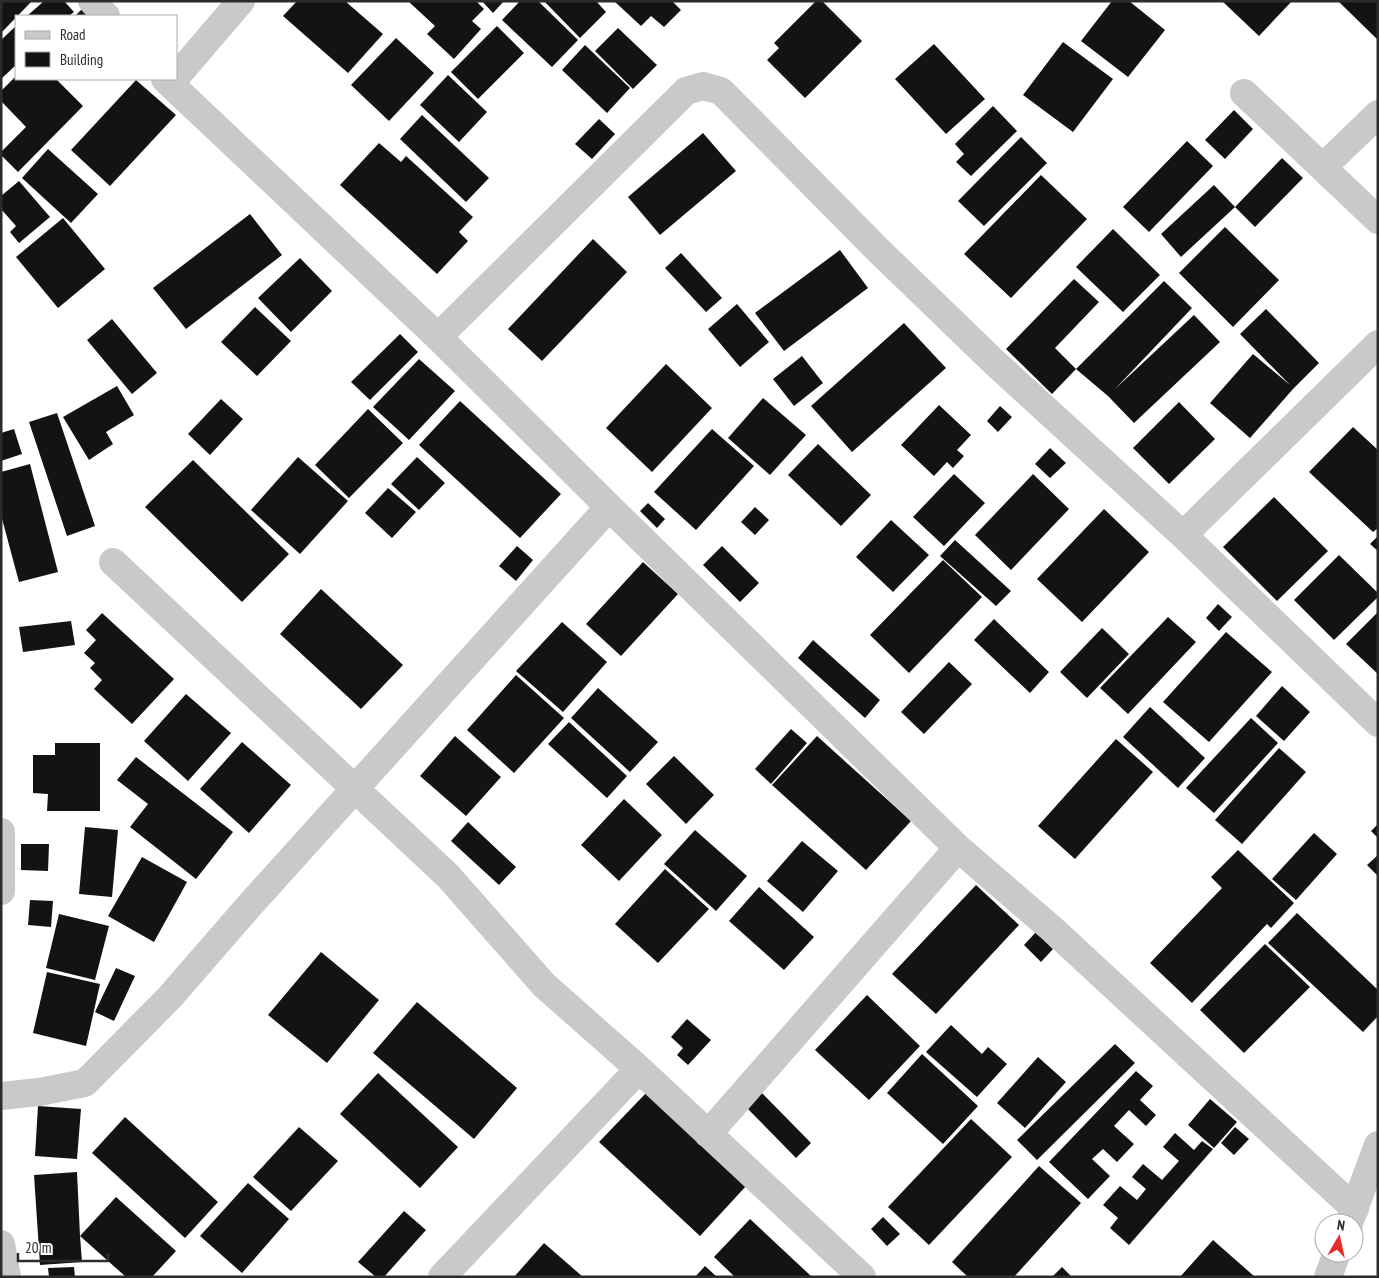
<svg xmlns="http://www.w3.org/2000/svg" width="1379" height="1278" font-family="'PT Sans Narrow',sans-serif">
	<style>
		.building { fill: #131313 }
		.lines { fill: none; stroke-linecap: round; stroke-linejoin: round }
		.minor { stroke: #c9c9c9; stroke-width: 28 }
	</style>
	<rect width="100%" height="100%" fill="#fff"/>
	<path class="building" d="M1 1H32L1 33Z
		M44 1H64L74 12 69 16H27Z
		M297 1H345L383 34 348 73 283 16Z
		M408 1H476L484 9 472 21 481 29 454 59 427 34 435 26Z
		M482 1H504L493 13Z
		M520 1H538L578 40 552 67 502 20Z
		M544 1H596L606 12 580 38Z
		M614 1H672L681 10 664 27 651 16 641 26Z
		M816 1H822L862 41 805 98 767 60 779 48 774 43Z
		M1112 1H1129L1165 30 1128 77 1081 41Z
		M1222 1H1292L1259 36Z
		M1338 1H1378V40Z
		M83 8 92 16H75Z
		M16 26V65L1 79V40Z
		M497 26 524 53 478 99 451 72Z
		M618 28 657 65 633 89 595 51Z
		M396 38 434 73 389 121 351 85Z
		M1063 42 1113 79 1073 132 1023 95Z
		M934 44 985 99 946 134 895 79Z
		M585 45 630 88 607 113 562 70Z
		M448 75 487 112 459 142 420 105Z
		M16 76V79H56L83 106 18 172 1 155V152L26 127 1 101V91Z
		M136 80 176 115 110 186 71 150Z
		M993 106 1017 131 971 176 956 162 964 154 955 144Z
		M1234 110 1253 129 1225 159 1205 140Z
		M422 115 489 178 466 202 400 139Z
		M599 119 615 134 592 159 575 144Z
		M703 133 736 171 660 235 628 197Z
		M1021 137 1047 163 984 226 958 201Z
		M1187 141 1213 166 1149 232 1123 207Z
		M379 143 401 162 406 156 473 217 459 232 468 241 437 274 340 185Z
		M48 149 98 194 71 223 22 178Z
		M1282 158 1303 178 1255 227 1235 207Z
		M1041 175 1087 219 1011 298 964 254Z
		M19 181 50 217 19 243 10 232 16 226 1 209V196Z
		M1214 185 1235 207 1181 257 1161 234Z
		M250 214 282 255 186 329 153 288Z
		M63 218 105 269 58 308 16 257Z
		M1225 227 1279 280 1233 327 1179 273Z
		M1113 229 1160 275 1123 312 1076 267Z
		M593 239 627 272 542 361 508 329Z
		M840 250 868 288 784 351 755 313Z
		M681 253 722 298 706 312 665 268Z
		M300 258 332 291 291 332 258 298Z
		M1074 279 1099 302 1055 348 1076 369 1052 394 1006 349Z
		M1164 281 1192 308 1115 389 1194 315 1220 342 1134 423 1108 396 1076 369Z
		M737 304 769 342 740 367 708 329Z
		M255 307 291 341 257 376 221 342Z
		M1266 309 1319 363 1293 389 1250 438 1210 403 1253 354 1290 385 1240 334Z
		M112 319 157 373 132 394 87 340Z
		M904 323 946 368 852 452 811 406Z
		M400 334 418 352 370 400 351 382Z
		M802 356 823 383 794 406 773 379Z
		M419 359 455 391 409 440 373 407Z
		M666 364 712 408 652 472 606 428Z
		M117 386 134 415 106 432 113 444 89 460 63 417Z
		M763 398 806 435 770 475 728 438Z
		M221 399 243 419 210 455 188 434Z
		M460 401 561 494 520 538 419 445Z
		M1179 402 1215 439 1169 484 1133 448Z
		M939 405 971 435 957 450 964 456 953 468 947 462 934 476 901 445Z
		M1000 406 1012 417 998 432 987 421Z
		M368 409 403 443 349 498 315 465Z
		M57 413 95 526 67 536 29 422Z
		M1353 427 1378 450V528L1373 532 1309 472Z
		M14 429 22 454 1 461V433Z
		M712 429 754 466 696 530 654 492Z
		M818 444 871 495 841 526 788 475Z
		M1050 448 1066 463 1050 478 1035 464Z
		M298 457 348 501 300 554 251 510Z
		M417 457 445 483 419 510 391 484Z
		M193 460 289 554 242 602 145 507Z
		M30 464 58 572 19 582 1 515V472Z
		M954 474 985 503 944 546 913 517Z
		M1033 474 1069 509 1011 570 975 535Z
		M388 488 416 512 392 538 365 513Z
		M1274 497 1328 551 1277 601 1223 547Z
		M648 503 665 519 657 528 640 511Z
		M755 507 769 520 755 535 741 522Z
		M1104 509 1149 552 1082 622 1037 579Z
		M891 520 929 555 893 592 856 557Z
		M1378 536V551L1370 544Z
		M955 540 1011 591 996 606 940 556Z
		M517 546 533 560 516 581 499 566Z
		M722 546 759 583 740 602 703 565Z
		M1339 555 1378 593V597L1334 640 1294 600Z
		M943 560 982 597 909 673 870 635Z
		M643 562 678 594 621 656 586 624Z
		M321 589 403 665 361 709 280 634Z
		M1218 604 1232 617 1219 631 1206 618Z
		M1378 612V674L1346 644Z
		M102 613 174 679 132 724 94 689 102 680 90 668 95 663 84 653 96 640 86 630Z
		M1168 617 1196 642 1128 714 1100 688Z
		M994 619 1049 672 1030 693 974 640Z
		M71 621 75 645 23 652 19 627Z
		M562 622 607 662 563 712 516 671Z
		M1102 628 1129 654 1087 698 1060 672Z
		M1226 632 1272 672 1209 742 1163 702Z
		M813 640 880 700 865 718 798 658Z
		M949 662 972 684 924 734 901 712Z
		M516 675 564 718 514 773 467 730Z
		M1282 686 1310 712 1284 741 1256 716Z
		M598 688 658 742 630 772 571 718Z
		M186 694 231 733 188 781 144 741Z
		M1150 707 1205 758 1178 788 1123 737Z
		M1251 718 1278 743 1214 813 1186 788Z
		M569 722 627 776 607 798 548 744Z
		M791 729 807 743 771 784 755 769Z
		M455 736 501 777 466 816 420 776Z
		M817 736 911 821 866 870 772 785Z
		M1116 739 1153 772 1075 859 1038 826Z
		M242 742 291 785 249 833 200 789Z
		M55 743H100V811H47L48 794 33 793V755H55Z
		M1279 748 1306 772 1242 844 1215 820Z
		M674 756 714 795 686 824 646 784Z
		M136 757 233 832 196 879 130 827 148 804 117 780Z
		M624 799 662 835 619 881 581 845Z
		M468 822 516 867 499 885 451 841Z
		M1378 824V838L1371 831Z
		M85 827 118 830 112 897 79 894Z
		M695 830 747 876 716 911 664 864Z
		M1314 833 1337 854 1296 900 1272 879Z
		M802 841 838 871 803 912 767 881Z
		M21 844H49L48 871 21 870Z
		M1238 850 1294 903 1271 928 1267 924 1192 1003 1150 963 1222 888 1211 877Z
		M1378 855V876L1367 865Z
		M142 857 187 882 154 942 108 916Z
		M665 869 709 909 658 963 615 924Z
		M976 885 1019 925 936 1014 892 974Z
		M759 887 814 937 784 970 729 921Z
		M30 900 53 901 51 927 28 925Z
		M1297 913 1378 990V1016L1363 1032 1268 943Z
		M59 914 109 926 95 980 46 968Z
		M1036 932 1053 949 1041 962 1024 945Z
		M1265 944 1310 987 1244 1053 1200 1010Z
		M321 952 379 1000 327 1063 268 1015Z
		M116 968 135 976 114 1021 95 1012Z
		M47 972 100 984 86 1046 33 1033Z
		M867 995 920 1046 869 1100 815 1050Z
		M417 1002 517 1088 474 1139 373 1053Z
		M687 1019 711 1040 688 1065 677 1055 683 1048 671 1037Z
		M951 1025 982 1054 988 1047 1007 1064 977 1097 926 1052Z
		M1115 1044 1135 1063 1037 1160 1017 1140Z
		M922 1054 978 1106 943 1144 887 1093Z
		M1038 1057 1066 1082 1025 1128 997 1103Z
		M1136 1071 1153 1086 1140 1100 1156 1115 1146 1126 1129 1110 1114 1126 1134 1144 1117 1162 1103 1149 1092 1159 1110 1176 1088 1199 1049 1162Z
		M378 1073 458 1147 420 1188 340 1114Z
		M647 1092 747 1185 700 1236 599 1142Z
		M761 1092 811 1143 796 1158 746 1107Z
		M1210 1099 1237 1122 1214 1148 1188 1125Z
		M38 1106 81 1109 77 1159 35 1156Z
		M125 1117 218 1202 185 1238 92 1153Z
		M971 1119 1012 1157 929 1245 888 1207Z
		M299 1127 338 1161 291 1211 253 1177Z
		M1235 1127 1249 1139 1234 1155 1221 1143Z
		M1175 1133 1194 1150 1202 1141 1213 1149 1129 1245 1110 1228 1118 1218 1103 1205 1120 1186 1137 1200 1146 1189 1132 1177 1143 1164 1162 1180 1179 1161 1163 1147Z
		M1039 1166 1081 1203 1014 1277H968L952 1262Z
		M77 1172 80 1236 116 1197 176 1251 152 1277H126L80 1236 82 1262 40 1265 34 1175Z
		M248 1183 289 1219 242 1273 200 1236Z
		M404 1211 426 1230 384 1277H376L358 1262Z
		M883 1217 900 1234 887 1246 871 1229Z
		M750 1219 812 1277H735L714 1257Z
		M1213 1240 1255 1277H1180Z
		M544 1243 583 1277H514Z
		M705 1266 717 1277H695Z
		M74 1267 75 1277H49L48 1268Z
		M1062 1267 1072 1277H1052Z"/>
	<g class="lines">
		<path class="minor" d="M92 1 106 16
			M176 77 241 1
			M165 79 438 337 609 507 958 848 1052 929 1355 1209
			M1244 93 1378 220
			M1323 167 1378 114
			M438 337 686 91 703 86 721 91 879 251 994 362 1183 535 1378 723
			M1183 535 1378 344
			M113 562 448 876 544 985 639 1069 862 1277
			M1 832V891
			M1 1096 39 1092 85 1083 170 997 249 906 609 507
			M708 1134 958 848
			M1349 1223 1378 1145
			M1 1244 7 1277
			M442 1277 639 1069
			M1328 1277 1337 1253"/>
	</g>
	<rect width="1379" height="1278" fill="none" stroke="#2c2c2c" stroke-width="5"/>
	<rect x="15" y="15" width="162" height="65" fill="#ffffff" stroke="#ababab"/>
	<rect x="25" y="31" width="25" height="8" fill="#c9c9c9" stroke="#ababab"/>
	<text x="60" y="40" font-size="15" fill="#2c2c2c">Road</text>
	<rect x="25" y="52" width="25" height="15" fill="#131313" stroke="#ababab"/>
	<text x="60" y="65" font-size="15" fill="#2c2c2c">Building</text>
	<g transform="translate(1339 1238) rotate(9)"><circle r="24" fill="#ffffff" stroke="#ababab"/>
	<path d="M0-4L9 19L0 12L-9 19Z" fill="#e62c2b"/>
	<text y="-8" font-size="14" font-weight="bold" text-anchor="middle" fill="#2c2c2c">N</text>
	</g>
	<path d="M18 1253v8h90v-8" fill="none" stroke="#2c2c2c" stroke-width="2.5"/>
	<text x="25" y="1253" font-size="15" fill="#2c2c2c" stroke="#ffffff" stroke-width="4" paint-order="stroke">20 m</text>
</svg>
